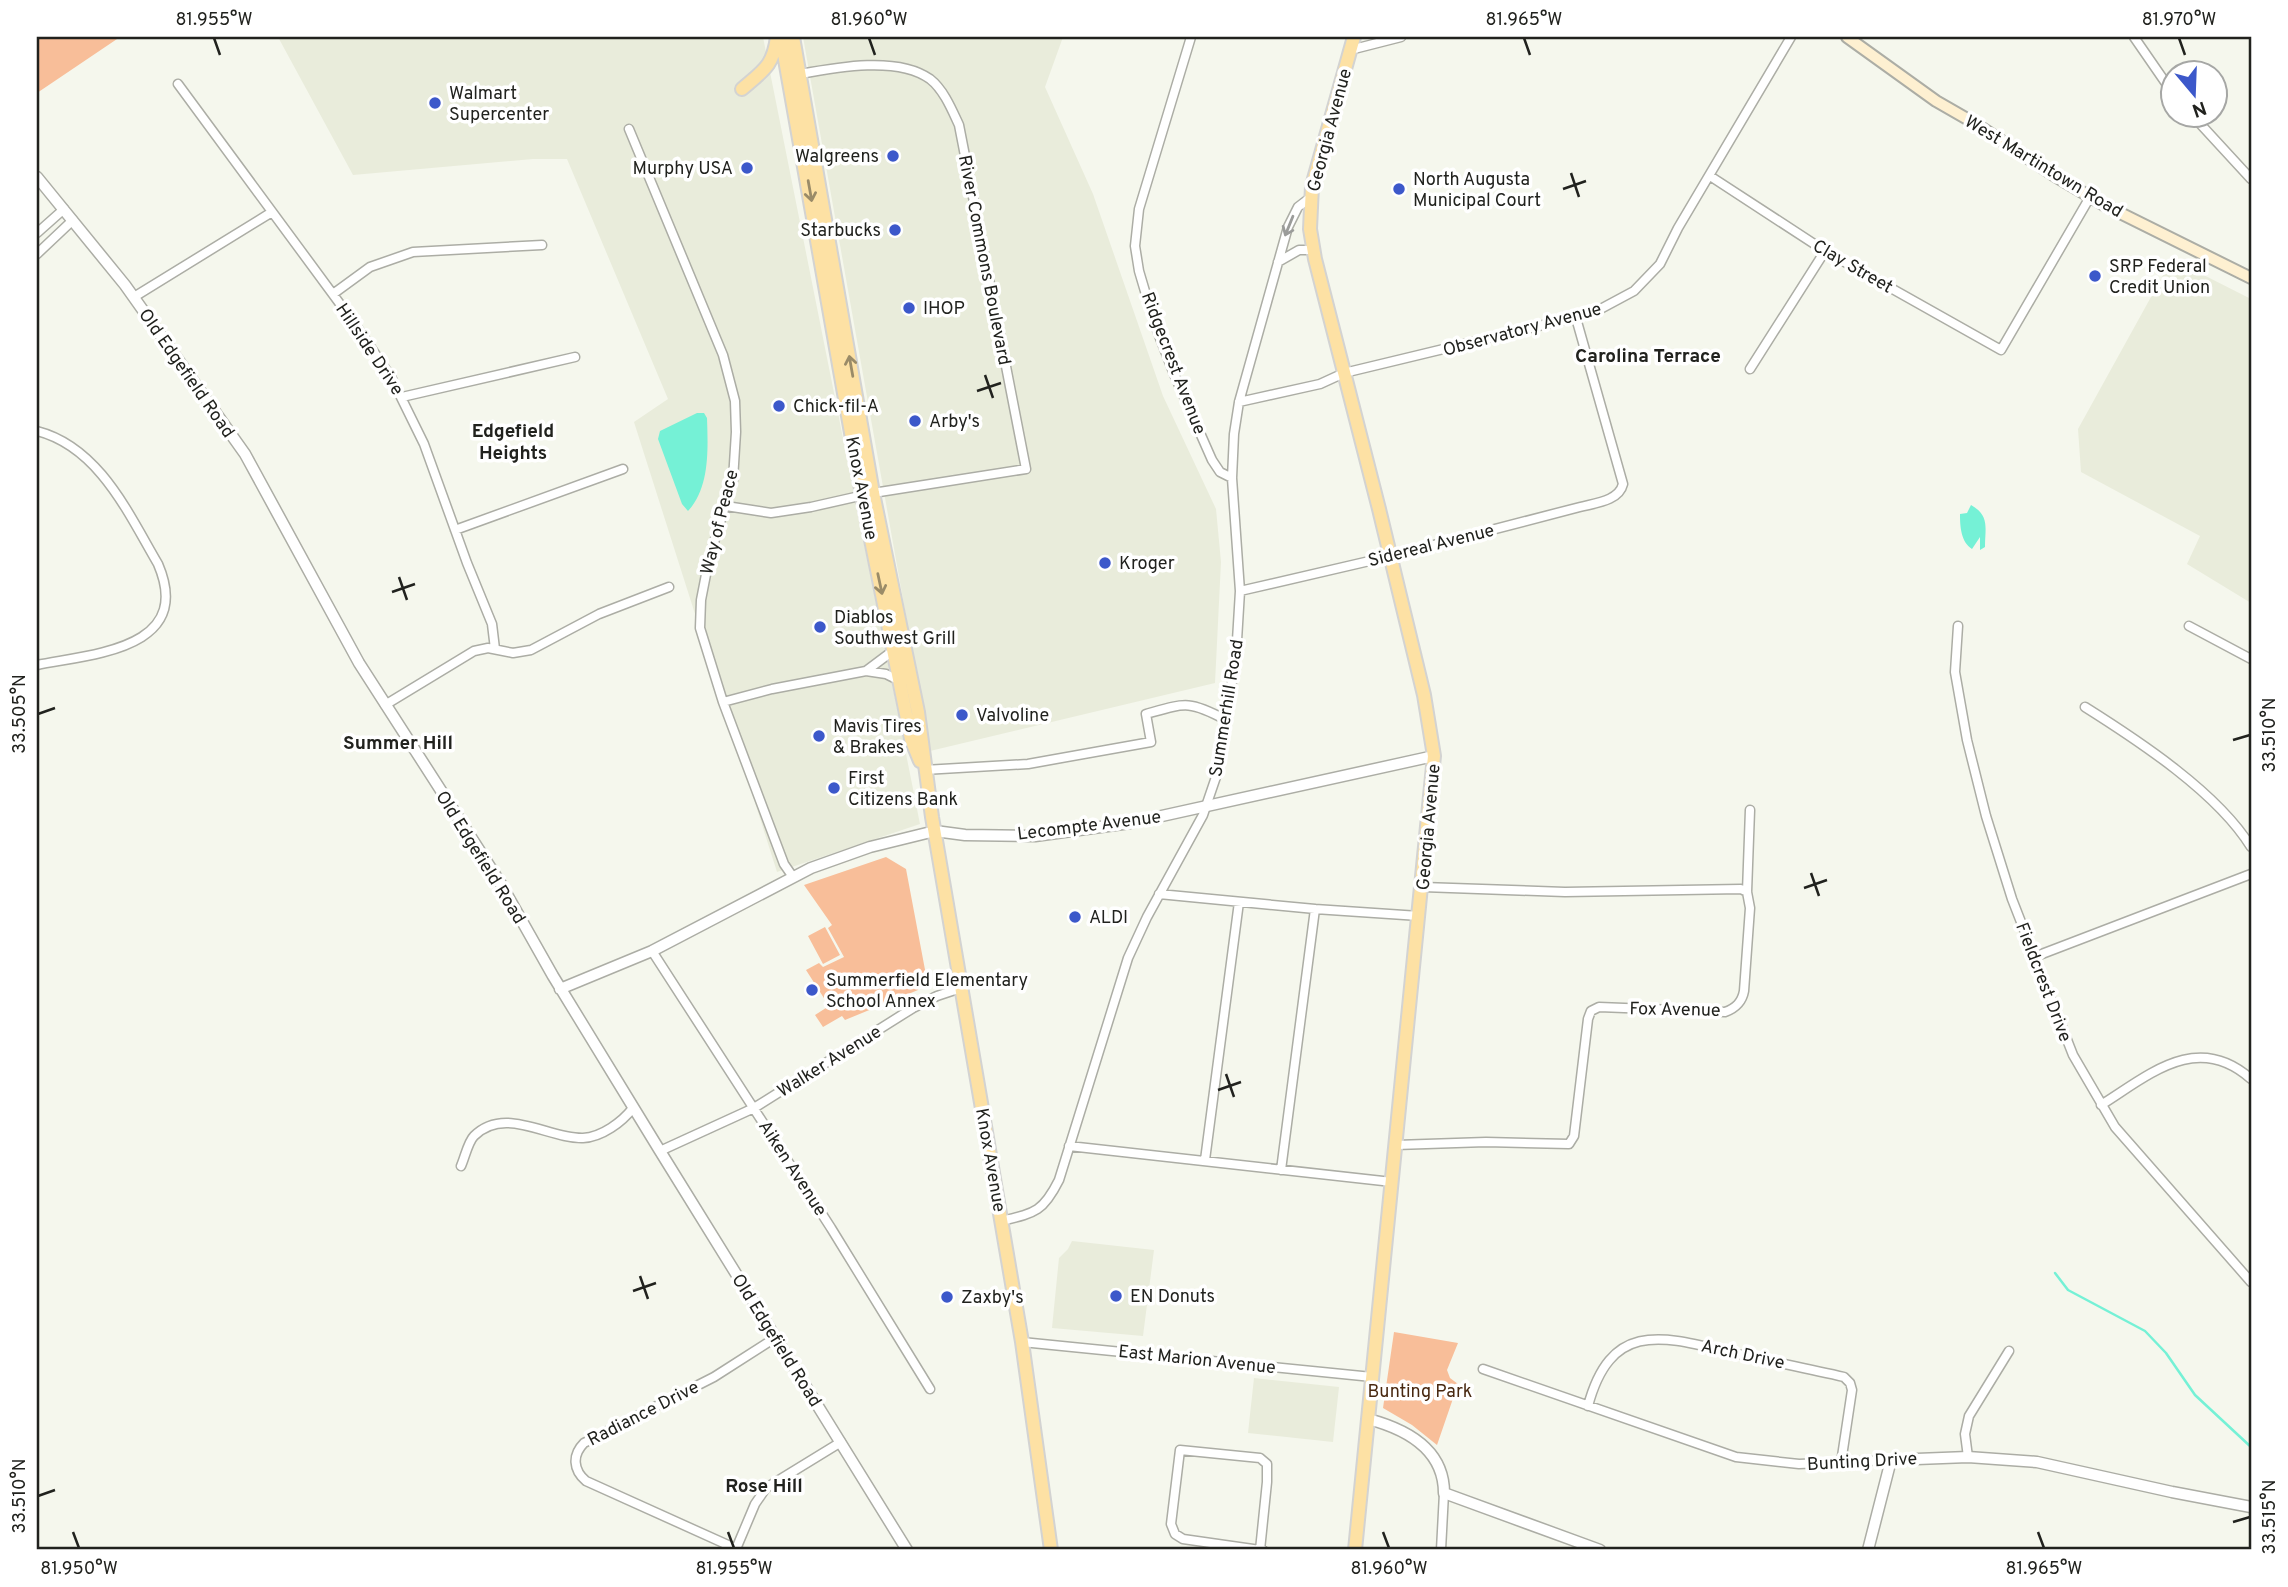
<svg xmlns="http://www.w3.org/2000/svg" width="2288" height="1587" font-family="Overpass,sans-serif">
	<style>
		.built { fill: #e9ecdb }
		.green { fill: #f8be99 }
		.water { fill: #75f1d6 }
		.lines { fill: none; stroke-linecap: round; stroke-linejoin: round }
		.stream { stroke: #75f1d6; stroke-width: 2.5 }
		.minor-casing { stroke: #acada5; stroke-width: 11 }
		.tertiary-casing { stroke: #acada5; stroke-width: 13 }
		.secondary-casing { stroke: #acada5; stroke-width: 14 }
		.primary-casing { stroke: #d3d3d2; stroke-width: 16 }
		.minor { stroke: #fff; stroke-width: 8 }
		.tertiary { stroke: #fff; stroke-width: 10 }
		.secondary { stroke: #fef0d1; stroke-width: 10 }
		.primary { stroke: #fde1a4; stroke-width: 12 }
		.oneway { stroke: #9a8b68 }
		.oneway2 { stroke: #9b9c9a }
		.ticks { fill: none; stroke: #21221e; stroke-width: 2.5 }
		.poi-dot { fill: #3c58ca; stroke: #fff; stroke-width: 2.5 }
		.labels { text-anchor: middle; stroke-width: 7; stroke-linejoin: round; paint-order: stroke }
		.poi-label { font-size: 18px; fill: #21221e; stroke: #fff; text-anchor: start }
		.street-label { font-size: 18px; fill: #21221e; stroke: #fff }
		.park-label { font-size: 18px; fill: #482810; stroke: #fff }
		.neighbourhood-label { font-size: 19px; font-weight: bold; fill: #21221e; stroke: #fff }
		.neatline { fill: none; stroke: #21221e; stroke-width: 2.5 }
		.ticks-label { font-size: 18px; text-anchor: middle; fill: #21221e }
	</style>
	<rect width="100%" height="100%" fill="#f5f7ed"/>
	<path class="built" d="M278 37H763L920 824 777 872 634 422 668 399 567 159H533L353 175Z
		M803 37H1063L1045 87 1093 194 1163 396 1216 509 1221 562 1215 683 930 751Z
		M2172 259 2251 299V603L2187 564 2200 536 2081 472 2078 429Z
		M1072 1241 1154 1250 1143 1336 1052 1328 1059 1258 1068 1249Z
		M1254 1378 1339 1387 1333 1442 1248 1433Z"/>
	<path class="green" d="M37 37H120L37 93Z
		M886 857 906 869 926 975 918 990 845 1020 842 1016 823 1027 815 1015 829 1006 806 970 819 963 823 967 844 957 828 928 832 925 804 885Z
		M825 927 840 955 823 964 808 936Z
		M1394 1332 1458 1343 1447 1370 1450 1378 1458 1384 1437 1445 1412 1425 1383 1408Z"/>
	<path class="water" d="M697 413H704L707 418C708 449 710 487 688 511L682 504 658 439 660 431Z
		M1971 505C1990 516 1985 527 1985 547L1980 550V537L1972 549C1961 542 1960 527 1960 514L1967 513Z"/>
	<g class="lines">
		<path class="stream" d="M2055 1273 2068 1290 2145 1331 2166 1353 2195 1395 2251 1447"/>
		<g class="minor-casing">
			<path id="minor" d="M1191 37 1139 209 1135 246 1139 271 1155 325 1174 374 1212 460 1220 472 1232 478
				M2134 37 2172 92
				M1350 50 1401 37
				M178 84 357 327 391 377 424 444 467 563 492 624 495 649
				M2193 116 2251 179
				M629 129 723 355 735 401 736 432 733 480 709 559 701 600 700 628 723 702 784 864 793 877
				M1710 176 1825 251 2001 350 2090 197
				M37 233 64 209
				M37 254 73 220
				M1278 262 1299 250H1313
				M333 294 370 267 413 252 542 245
				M134 297 272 212
				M1750 369 1825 251
				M402 397 575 357
				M1239 402 1320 384 1344 373 1593 313 1634 291 1660 264 1678 228 1791 37
				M37 431C99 447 128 513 158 564 195 650 90 654 37 665
				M726 506 771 513 811 507 873 493 1026 469 959 125C952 110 944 90 930 79 897 55 833 68 795 75
				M455 530 623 469
				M1240 591 1391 556 1580 507C1595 503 1619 501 1623 484L1576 318
				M1958 626 1955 672 1967 740 1986 816 2012 899 2073 1055 2115 1127 2251 1282
				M2189 626 2251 659
				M866 671 894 650
				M723 702 772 689 866 671 886 674 900 681
				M385 705 474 651 488 648 513 653 531 650 599 614 669 587
				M2085 707C2139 741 2218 793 2251 847
				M924 770 1028 764 1151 742 1146 714C1185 703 1189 700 1226 720
				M1423 887 1565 892 1741 889 1747 892
				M1159 894 1315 909 1419 916
				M652 951 831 1228 930 1389
				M2034 957 2251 874
				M2101 1105C2149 1075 2197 1031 2251 1079
				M1396 1145 1486 1142 1569 1144 1574 1136 1588 1019 1591 1011 1599 1007 1725 1012C1736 1008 1742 1002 1744 991L1750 908 1747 892 1750 810
				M1069 1146 1392 1182
				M660 1151 754 1108 913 1008 937 996 961 988
				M1205 1160 1239 902
				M461 1166C465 1157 468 1142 474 1136 505 1105 548 1139 583 1138 602 1137 622 1122 633 1108
				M1281 1170 1315 909
				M1001 1221C1035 1213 1043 1212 1059 1180L1128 958 1147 917 1203 815 1217 774 1236 657 1240 591 1232 478 1234 434 1239 402 1288 227 1298 207 1311 197
				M1022 1342 1372 1377
				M1483 1369 1736 1457 1799 1464 1891 1460
				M1588 1406C1612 1316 1668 1338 1738 1354 1774 1362 1809 1369 1844 1377L1850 1383 1852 1390 1841 1463
				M1968 1457 1965 1434 1969 1416 2009 1351
				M736 1549 755 1504 766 1488 841 1442
				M739 1550 586 1481C573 1470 572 1455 584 1443L714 1377 775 1338
				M1260 1550 1267 1482V1464L1260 1458 1180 1450 1171 1524 1175 1534 1183 1539 1260 1550H1263
				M1441 1550 1444 1493"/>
		</g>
		<g class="tertiary-casing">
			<path id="tertiary" d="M37 177 125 285 245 454 359 663 501 884 553 976 660 1151 907 1550
				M560 989 652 951 811 868 870 847 935 831 965 835 1035 836 1130 823 1434 756
				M1368 1419C1406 1429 1444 1449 1444 1493L1600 1550
				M1868 1550 1891 1460 1968 1457 2037 1462 2172 1492 2251 1507"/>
		</g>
		<g class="secondary-casing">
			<path id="secondary" d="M1847 37 1936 101 1976 124 2055 176 2104 205 2251 278"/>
		</g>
		<g class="primary-casing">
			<path id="primary" d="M781 37 862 495 911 739 920 761
				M793 37 873 493 918 712 932 817 1022 1342 1051 1550
				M1354 37 1312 186 1310 229 1315 259 1379 509 1424 695 1434 756 1355 1550
				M742 89C764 70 773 66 777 37"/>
		</g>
		<use href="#minor" class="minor"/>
		<use href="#tertiary" class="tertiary"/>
		<use href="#secondary" class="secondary"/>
		<use href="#primary" class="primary"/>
	</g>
	<defs><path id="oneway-shaft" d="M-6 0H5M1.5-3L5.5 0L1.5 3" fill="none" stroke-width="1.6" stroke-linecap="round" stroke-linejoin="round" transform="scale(1.75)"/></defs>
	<g class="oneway">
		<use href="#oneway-shaft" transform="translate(810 191) rotate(80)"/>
		<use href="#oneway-shaft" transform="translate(851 366) rotate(-100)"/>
		<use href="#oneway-shaft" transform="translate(880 584) rotate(78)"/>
	</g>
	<use class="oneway2" href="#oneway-shaft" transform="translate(1289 226) rotate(112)"/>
	<path class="ticks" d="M214 38 220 55M869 38 875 55M1524 38 1530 55M2179 38 2185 55M1571 173 1579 197M1563 189 1586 181M985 375 993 398M977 391 1001 383M399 577 407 600M392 592 415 584M38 714 55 708M2233 740 2250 735M1811 873 1819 896M1804 888 1827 880M1226 1074 1234 1097M1218 1090 1241 1082M640 1276 648 1299M633 1291 656 1283M38 1496 55 1490M2233 1522 2250 1517M73 1532 79 1548M728 1532 734 1548M1383 1532 1389 1548M2038 1532 2044 1548"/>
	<g class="poi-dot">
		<circle cx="435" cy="103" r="7"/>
		<circle cx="893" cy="156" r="7"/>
		<circle cx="747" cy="168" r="7"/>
		<circle cx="1399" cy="189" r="7"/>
		<circle cx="895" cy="230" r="7"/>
		<circle cx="2095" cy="276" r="7"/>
		<circle cx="909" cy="308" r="7"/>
		<circle cx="779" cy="406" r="7"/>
		<circle cx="915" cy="421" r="7"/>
		<circle cx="1105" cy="563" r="7"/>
		<circle cx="820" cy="627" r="7"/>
		<circle cx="962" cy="715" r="7"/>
		<circle cx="819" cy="736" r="7"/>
		<circle cx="834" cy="788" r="7"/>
		<circle cx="1075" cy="917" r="7"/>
		<circle cx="812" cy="990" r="7"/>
		<circle cx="1116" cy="1296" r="7"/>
		<circle cx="947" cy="1297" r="7"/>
	</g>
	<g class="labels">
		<g class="poi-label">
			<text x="449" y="99">Walmart<tspan x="449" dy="21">Supercenter</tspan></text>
			<text x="879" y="162" text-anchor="end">Walgreens</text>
			<text x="733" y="174" text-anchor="end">Murphy USA</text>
			<text x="1413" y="185">North Augusta<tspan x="1413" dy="21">Municipal Court</tspan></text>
			<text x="881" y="236" text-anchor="end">Starbucks</text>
			<text x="2109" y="272">SRP Federal<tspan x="2109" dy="21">Credit Union</tspan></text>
			<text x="923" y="314">IHOP</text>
			<text x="793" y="412">Chick-fil-A</text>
			<text x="929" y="427">Arby's</text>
			<text x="1119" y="569">Kroger</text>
			<text x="834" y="623">Diablos<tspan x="834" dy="21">Southwest Grill</tspan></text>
			<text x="976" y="721">Valvoline</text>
			<text x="833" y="732">Mavis Tires<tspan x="833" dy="21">&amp; Brakes</tspan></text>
			<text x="848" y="784">First<tspan x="848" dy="21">Citizens Bank</tspan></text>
			<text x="1089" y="923">ALDI</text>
			<text x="826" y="986">Summerfield Elementary<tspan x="826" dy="21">School Annex</tspan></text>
			<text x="1130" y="1302">EN Donuts</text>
			<text x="961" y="1303">Zaxby's</text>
		</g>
		<g class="street-label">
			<text transform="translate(1329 130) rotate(-75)" y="6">Georgia Avenue</text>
			<text transform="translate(2044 166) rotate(31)" y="6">West Martintown Road</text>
			<text transform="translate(985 260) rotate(79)" y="6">River Commons Boulevard</text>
			<text transform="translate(1853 266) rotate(30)" y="6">Clay Street</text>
			<text transform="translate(1522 329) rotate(-15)" y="6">Observatory Avenue</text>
			<text transform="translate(370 349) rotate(56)" y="6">Hillside Drive</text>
			<text transform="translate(1174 363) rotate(69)" y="6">Ridgecrest Avenue</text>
			<text transform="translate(187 373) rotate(55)" y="6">Old Edgefield Road</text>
			<text transform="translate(862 488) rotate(79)" y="6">Knox Avenue</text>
			<text transform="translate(719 522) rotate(-76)" y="6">Way of Peace</text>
			<text transform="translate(1431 545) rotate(-14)" y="6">Sidereal Avenue</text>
			<text transform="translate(1226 708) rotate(-81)" y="6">Summerhill Road</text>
			<text transform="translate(1089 825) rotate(-7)" y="6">Lecompte Avenue</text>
			<text transform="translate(1428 827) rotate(-85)" y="6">Georgia Avenue</text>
			<text transform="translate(481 857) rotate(58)" y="6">Old Edgefield Road</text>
			<text transform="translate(2044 982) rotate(69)" y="6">Fieldcrest Drive</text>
			<text transform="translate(1675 1009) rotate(1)" y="6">Fox Avenue</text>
			<text transform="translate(829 1061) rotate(-32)" y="6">Walker Avenue</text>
			<text transform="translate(991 1160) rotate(80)" y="6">Knox Avenue</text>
			<text transform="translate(793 1168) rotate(57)" y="6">Aiken Avenue</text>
			<text transform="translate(777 1340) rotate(58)" y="6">Old Edgefield Road</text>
			<text transform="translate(1743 1354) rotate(12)" y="6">Arch Drive</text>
			<text transform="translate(1197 1359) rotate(6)" y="6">East Marion Avenue</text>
			<text transform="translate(643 1413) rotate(-27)" y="6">Radiance Drive</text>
			<text transform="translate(1862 1461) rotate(-3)" y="6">Bunting Drive</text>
		</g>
		<g class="park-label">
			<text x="1420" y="1397">Bunting Park</text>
		</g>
		<g class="neighbourhood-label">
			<text x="1648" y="362">Carolina Terrace</text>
			<text x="513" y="437">Edgefield<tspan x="513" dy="22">Heights</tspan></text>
			<text x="398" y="749">Summer Hill</text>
			<text x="764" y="1492">Rose Hill</text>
		</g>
	</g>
	<rect width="2288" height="1587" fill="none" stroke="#ffffff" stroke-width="77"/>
	<g transform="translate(2194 94) rotate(161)"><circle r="33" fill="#ffffff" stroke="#a6a7a5" stroke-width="2"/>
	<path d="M0-5L12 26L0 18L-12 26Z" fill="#3c58ca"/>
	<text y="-10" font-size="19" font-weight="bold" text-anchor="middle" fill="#21221e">N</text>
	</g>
	<rect x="38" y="38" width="2212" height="1510" class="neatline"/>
	<g class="ticks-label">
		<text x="214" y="25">81.955°W</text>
		<text x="869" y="25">81.960°W</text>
		<text x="1524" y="25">81.965°W</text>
		<text x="2179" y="25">81.970°W</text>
		<text transform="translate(19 714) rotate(-90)" y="6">33.505°N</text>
		<text transform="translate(2269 735) rotate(-90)" y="6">33.510°N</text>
		<text transform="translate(19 1496) rotate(-90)" y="6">33.510°N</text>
		<text transform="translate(2269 1517) rotate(-90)" y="6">33.515°N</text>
		<text x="79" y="1574">81.950°W</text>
		<text x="734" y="1574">81.955°W</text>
		<text x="1389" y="1574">81.960°W</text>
		<text x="2044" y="1574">81.965°W</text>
	</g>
</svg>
